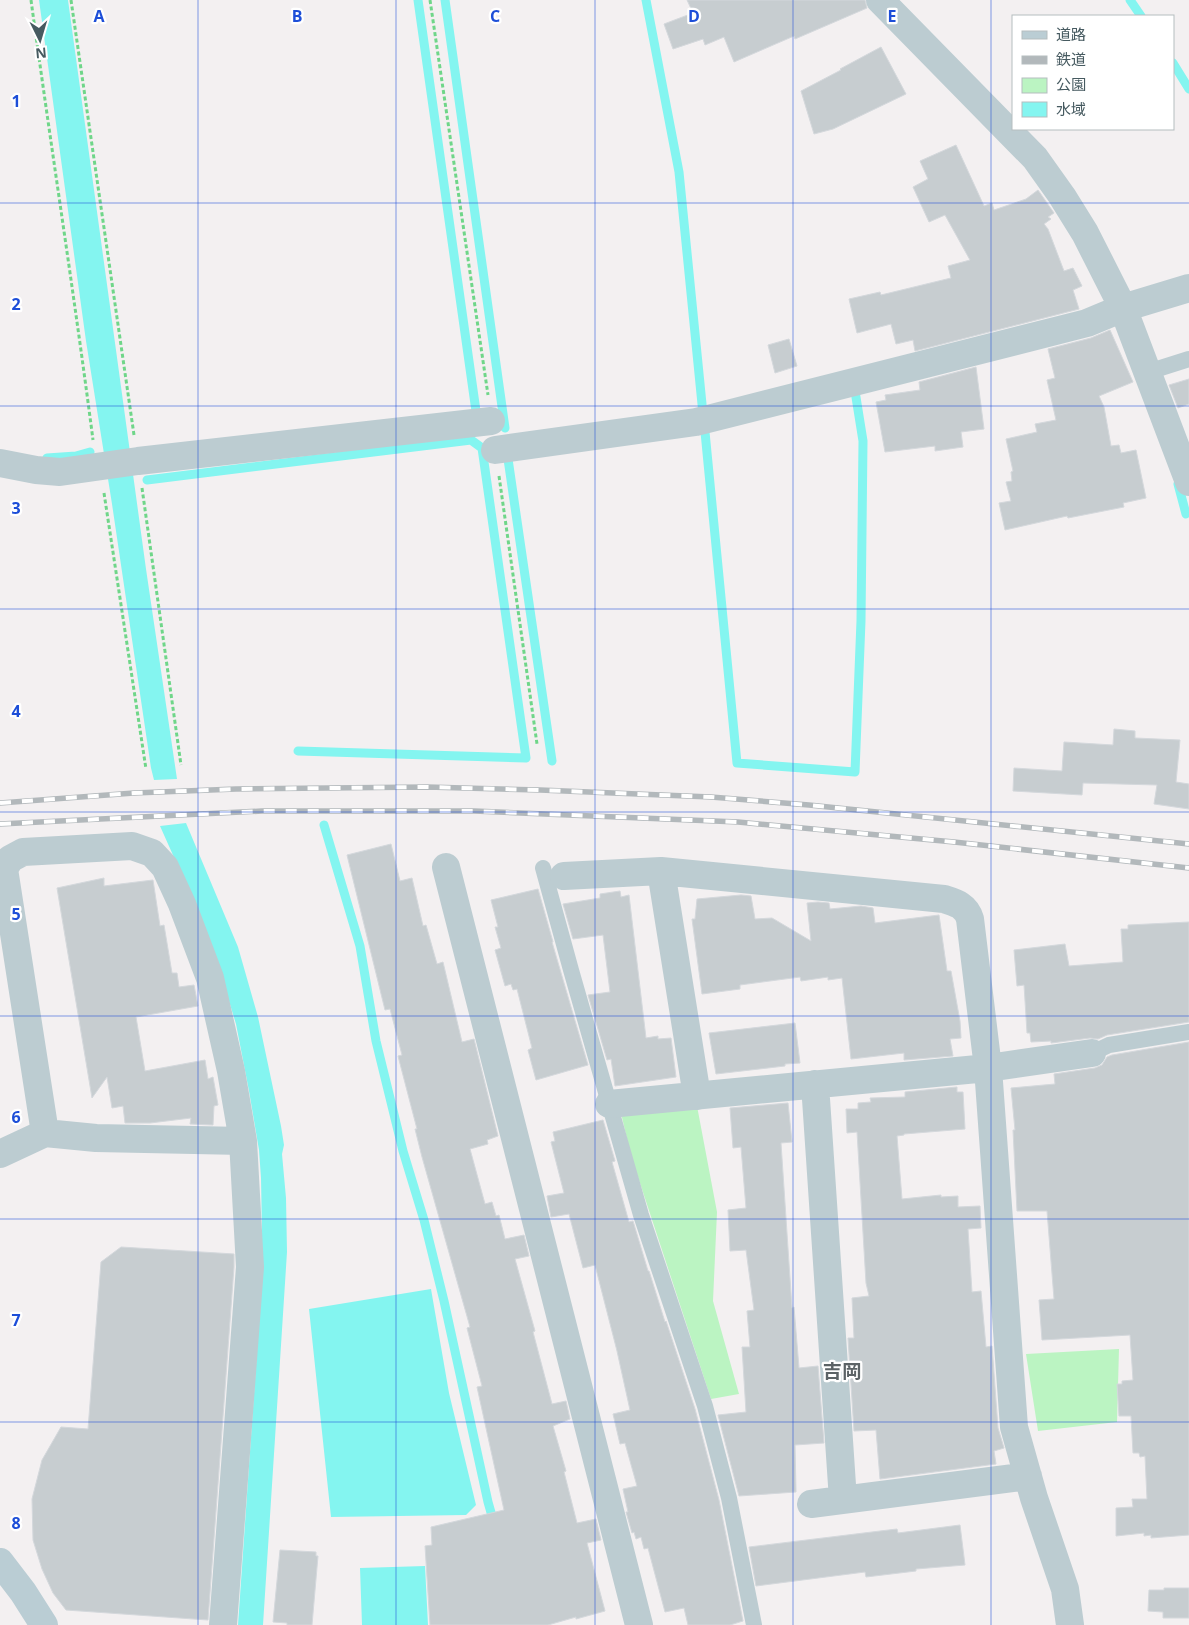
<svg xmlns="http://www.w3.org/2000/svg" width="1189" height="1625" font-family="'Open Sans','Noto Sans JP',sans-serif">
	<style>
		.green { fill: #bbf4c2 }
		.water { fill: #84f5f0 }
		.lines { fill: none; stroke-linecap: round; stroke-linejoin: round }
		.stream { stroke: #84f5f0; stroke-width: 9 }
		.building { fill: #c7cdd0; stroke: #d4d8dc }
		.path { stroke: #6fd689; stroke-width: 3; stroke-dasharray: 4 2.5; stroke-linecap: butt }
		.service { stroke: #bcccd1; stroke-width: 16 }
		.minor { stroke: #bcccd1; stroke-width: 28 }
		.secondary { stroke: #bacdd4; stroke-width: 28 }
		.rail-casing { stroke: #b2b8bb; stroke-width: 5.5 }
		.rail { stroke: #fff; stroke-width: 4; stroke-dasharray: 11; stroke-linecap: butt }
		.grid { fill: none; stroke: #1d4ed8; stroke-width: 1; stroke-opacity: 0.55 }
		.labels { text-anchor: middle; stroke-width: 4.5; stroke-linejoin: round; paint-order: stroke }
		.quarter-label { font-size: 19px; font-weight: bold; fill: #5c6366; stroke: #fff }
		.grid-label { font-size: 16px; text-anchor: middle; font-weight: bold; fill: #1d4ed8; stroke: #fff; stroke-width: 4.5; stroke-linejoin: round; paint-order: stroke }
	</style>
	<rect width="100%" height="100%" fill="#f3f0f1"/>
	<path class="green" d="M697 1106 717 1212 713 1301 739 1394 711 1399 638 1177 630 1152 621 1113Z
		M1119 1349 1117 1422 1038 1431 1026 1354Z"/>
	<path class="water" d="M39 0H68L146 569 177 779 154 780 151 768 112 504 86 341Z
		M186 823 238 947 258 1017 281 1126 284 1145 282 1154 286 1198 287 1252 263 1625H238L260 1307 262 1232 261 1178 259 1150 249 1091 236 1024 213 949 189 891 160 826Z
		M431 1289 449 1393 476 1505 466 1515 331 1517 309 1309Z
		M425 1566 428 1625H362L360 1568Z"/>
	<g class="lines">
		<path class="stream" d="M418 0 476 411
			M445 0 505 428
			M646 0 679 172 703 414
			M1130 0 1141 16
			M1173 63 1189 89
			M705 432 737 763 855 772 861 621 863 441 855 391
			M47 458 76 456 90 452
			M508 459 552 761
			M147 480 471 440 482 448 526 758 298 751
			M1178 484 1186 514
			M324 825 360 946 376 1041 403 1151 424 1220 444 1301 488 1502 494 1523"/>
	</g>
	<path class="building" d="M687 0H865L867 8 795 39 794 36 734 62 724 37 705 45 703 39 673 49 664 24 693 13Z
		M881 47 906 94 833 129 814 134 801 91 841 70 840 69Z
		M956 145 984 206 992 203 994 210 1026 199 1038 190 1054 213 1048 217 1051 219 1044 224 1048 229 1064 271 1073 268 1082 286 1073 290 1079 309 915 351 913 340 896 344 891 324 857 333 849 299 880 292 881 295 951 278 948 266 970 260 945 215 929 222 913 187 928 179 920 161Z
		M1110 330 1133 382 1099 396 1104 407 1111 446 1119 445 1121 453 1136 450 1146 498 1123 503 1124 507 1068 518 1067 516 1005 530 999 503 1011 501 1006 482 1012 481 1011 472 1013 471 1006 439 1037 432 1035 424 1056 420 1047 380 1055 378 1048 349 1091 338Z
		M789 339 797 366 775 373 768 345Z
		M976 367 984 429 961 432 963 447 935 451V446L885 452 876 402 886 400 885 395 920 390 919 382Z
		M1189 379V404L1178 408 1169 385Z
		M1114 729 1135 731V738L1180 740 1176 782 1189 784V809L1154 804 1157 785 1083 783 1082 795 1013 791 1014 768 1062 771 1064 742 1113 745Z
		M391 844 400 881 412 878 423 926 426 925 437 964 443 962 462 1042 474 1039 498 1136 487 1140 488 1144 470 1149 485 1204 492 1202 496 1216 499 1215 505 1239 524 1235 529 1256 515 1259 535 1331 533 1332 552 1404 566 1401 570 1419 553 1426 566 1471 564 1472 577 1523 596 1519 601 1540 587 1543 605 1611 576 1619V1617L548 1625H430L425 1546 432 1545 431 1527 504 1510 477 1387 482 1386 467 1328 470 1327 422 1157 415 1129H417L398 1056 402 1055 390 1009 385 1010 347 855Z
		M104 878V886L153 880 160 926 164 925 172 973H177L179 987 194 985 198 1006 136 1017 145 1071 205 1060 208 1079 213 1077 218 1105 214 1106 213 1125 190 1124 191 1118 150 1123H125L123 1106 112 1108 107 1077 92 1098 57 888Z
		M538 889 553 942H552L588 1065 536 1080 528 1050 532 1048 517 989 513 990 511 984 505 986 495 950 501 948 495 927H498L491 900Z
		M620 891 621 897 629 895 646 1038 658 1036V1039L671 1038 676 1077 615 1086 611 1059 607 1060 588 995 610 992 603 935 573 939 563 904 600 898V894Z
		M741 895 751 896 755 919 772 918 811 941 807 903 818 902 829 903 830 909 861 906 873 908 875 923 939 915 947 971H951L960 1021 961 1038 950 1039 953 1056 904 1060V1053L851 1059 842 978 828 980V977L801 981 800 977 740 985V989L702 994 692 919H695L697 899Z
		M1189 922V1022L1107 1035 1098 1039 1090 1038 1051 1043V1041L1031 1042 1030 1033H1027L1024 985 1017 986 1014 950 1065 944 1069 966 1123 962 1121 929H1128V925Z
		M795 1023 800 1063 785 1064V1066L716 1074 709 1033Z
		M1189 1042V1535L1151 1538V1535L1144 1536V1533L1116 1536V1508L1133 1507 1132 1499H1147L1145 1456 1140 1457 1139 1453H1133L1131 1416H1119L1117 1384H1122V1381L1133 1380 1130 1335 1042 1340 1039 1300 1054 1299 1047 1211H1017L1013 1130H1015L1011 1088 1055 1084 1054 1074 1095 1068 1102 1065 1107 1057 1112 1055Z
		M957 1087V1092H963L965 1129 904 1134V1135L897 1136 902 1199 941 1195V1197L958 1196V1207L980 1206 981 1228 968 1229 972 1292 981 1291 986 1347 992 1346 998 1428 1004 1448 994 1451 996 1464 880 1479 876 1430 854 1431 848 1338H854L852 1298 869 1296 866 1283 857 1132 847 1133 846 1109H858V1103L871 1102 870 1098 905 1097V1092Z
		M788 1103 792 1142 781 1143 792 1308 794 1307 799 1368 818 1366 824 1443 795 1445 796 1492 739 1496 718 1415 746 1412 742 1347H750L747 1311 754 1310 746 1250 730 1251 728 1210 746 1208 741 1147 733 1148 730 1108Z
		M603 1120 615 1161 612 1162 629 1222 633 1221 648 1271H649L665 1322 666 1321 695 1409 719 1500 743 1621 730 1625H688L684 1608 665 1612 648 1548 644 1549 641 1537 636 1539 634 1532 632 1533 626 1512H628L623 1489 637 1486 625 1443 620 1444 613 1414 630 1410 617 1351 595 1265 583 1268 569 1214 551 1217 547 1196 564 1193 551 1142 555 1141 553 1132Z
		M121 1247 234 1254V1267L208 1620 66 1610 53 1593 42 1569 33 1540 32 1499 42 1460 61 1427 88 1429 101 1262Z
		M960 1525 965 1565 916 1569V1571L866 1577 865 1572 756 1586 749 1547 880 1531 897 1529 898 1533Z
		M280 1550 316 1552V1556H318L312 1625H287V1623L273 1622Z
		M1164 1588H1189V1618H1163V1612L1148 1611 1149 1590H1164Z"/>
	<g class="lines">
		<path class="path" d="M31 0C51 147 74 293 93 440
			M71 0 134 435
			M430 0 488 395
			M499 476 537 744
			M142 488 181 765
			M104 493 146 769"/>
		<path class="service" d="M1148 372 1189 359
			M543 868 571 970 641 1215 705 1406 729 1498 754 1625
			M1092 1053 1109 1045 1189 1032"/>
		<path class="minor" d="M880 0 1035 158 1062 196 1085 233 1123 308 1189 482
			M495 450 696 422 1087 323 1123 308 1189 288
			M0 463 36 470 60 472 138 461 491 421
			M446 867 639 1625
			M661 871 697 1096
			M564 876 661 871 944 899C957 903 966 906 970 919L988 1068 1092 1053
			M815 1084 843 1500
			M609 1104 988 1068 1014 1427 1034 1498 1065 1589 1070 1625
			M45 1133 4 869 10 859 23 852 132 846 152 853 165 867 182 904 210 978 231 1071 243 1141 250 1267 223 1625
			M0 1154 45 1133 96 1138 243 1141
			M811 1504 1028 1476"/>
		<path class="secondary" d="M0 1562 23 1592 44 1625"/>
		<g class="rail-casing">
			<path id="rail" d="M0 803 134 793 236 789 427 787 540 790 711 797 809 805 1189 844
				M0 824 262 811H474L738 822 954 842 1189 868"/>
		</g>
		<use href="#rail" class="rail"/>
	</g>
	<path class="grid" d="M198 0V1625M396 0V1625M595 0V1625M793 0V1625M991 0V1625M0 203H1189M0 406H1189M0 609H1189M0 812H1189M0 1016H1189M0 1219H1189M0 1422H1189"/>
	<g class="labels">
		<g class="quarter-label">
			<text x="842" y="1378">吉岡</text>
		</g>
	</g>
	<g class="grid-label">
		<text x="99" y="22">A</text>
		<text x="297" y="22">B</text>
		<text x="495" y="22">C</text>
		<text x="694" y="22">D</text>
		<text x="892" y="22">E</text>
		<text x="16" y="107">1</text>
		<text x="16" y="310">2</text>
		<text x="16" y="514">3</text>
		<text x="16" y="717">4</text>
		<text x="16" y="920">5</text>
		<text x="16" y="1123">6</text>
		<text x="16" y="1326">7</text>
		<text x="16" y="1529">8</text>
	</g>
	<rect x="1012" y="15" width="162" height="115" fill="#ffffff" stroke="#b5bdbf"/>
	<rect x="1022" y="31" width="25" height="8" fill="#bacdd4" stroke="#b5bdbf"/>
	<text x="1056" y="40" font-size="15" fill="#465a60">道路</text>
	<rect x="1022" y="56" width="25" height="8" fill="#b2b8bb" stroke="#b5bdbf"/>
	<text x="1056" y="65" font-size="15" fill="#465a60">鉄道</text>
	<rect x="1022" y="78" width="25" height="15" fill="#bbf4c2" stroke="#b5bdbf"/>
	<text x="1056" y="90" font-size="15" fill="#465a60">公園</text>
	<rect x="1022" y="102" width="25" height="15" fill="#84f5f0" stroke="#b5bdbf"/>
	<text x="1056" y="115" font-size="15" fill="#465a60">水域</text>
	<g transform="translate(40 40) rotate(175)" stroke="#ffffff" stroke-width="4" paint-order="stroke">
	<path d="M0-4L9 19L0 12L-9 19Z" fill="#465a60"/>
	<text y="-8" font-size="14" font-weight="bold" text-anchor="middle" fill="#465a60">N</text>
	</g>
</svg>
